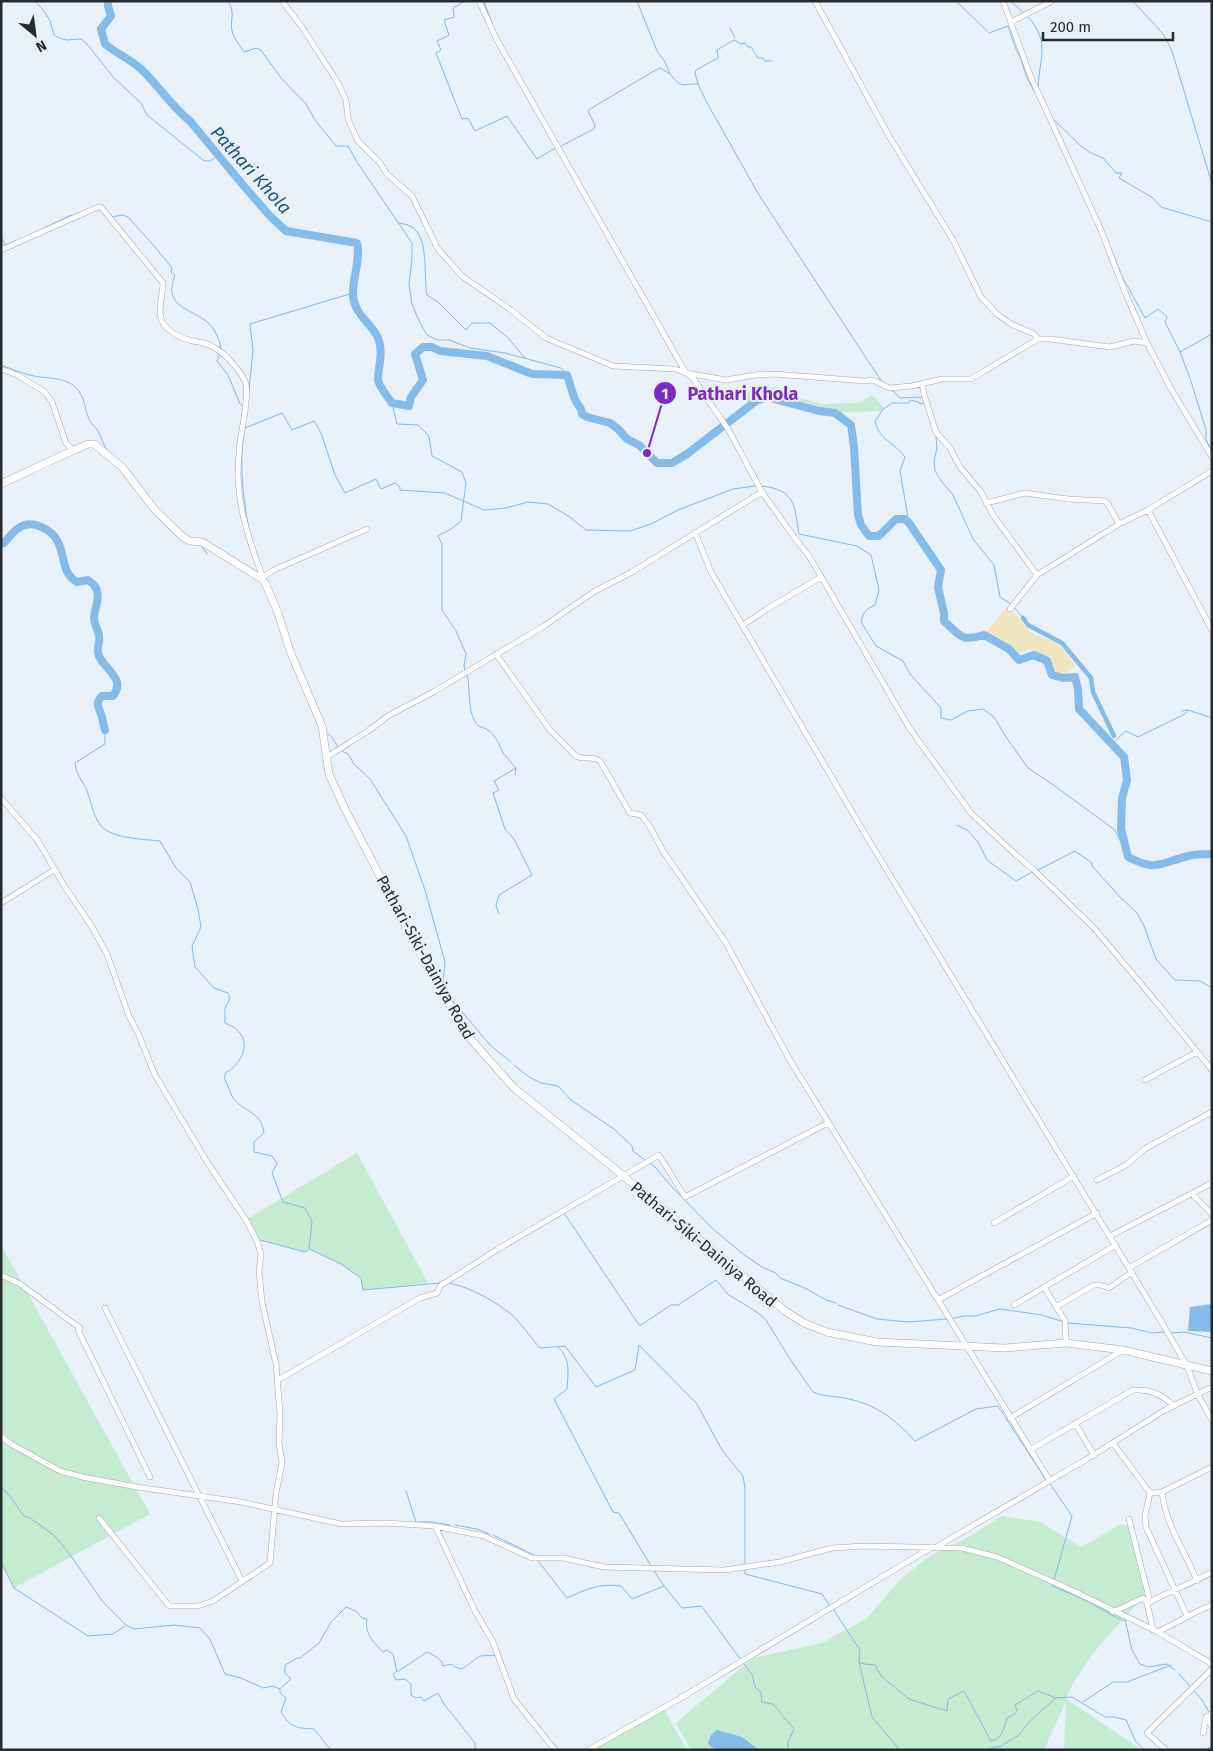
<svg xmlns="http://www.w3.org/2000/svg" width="1213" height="1751" font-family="'Fira Sans',sans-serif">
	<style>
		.green { fill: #c5ebd1 }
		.sand { fill: #efe5c0 }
		.water { fill: #85bbe8 }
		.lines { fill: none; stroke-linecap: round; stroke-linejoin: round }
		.stream { stroke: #85bbe8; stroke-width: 1 }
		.canal { stroke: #85bbe8; stroke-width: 4.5 }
		.river { stroke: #85bbe8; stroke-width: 8 }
		.minor-casing { stroke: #a1a8b0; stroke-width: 6 }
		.major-casing { stroke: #a1a8b0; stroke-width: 8 }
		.minor { stroke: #fff; stroke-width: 5 }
		.major { stroke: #fff; stroke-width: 7 }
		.labels { text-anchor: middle; stroke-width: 4; stroke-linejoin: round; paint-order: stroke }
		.street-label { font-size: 16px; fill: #282b2e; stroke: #e8f0f9 }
		.water-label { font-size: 18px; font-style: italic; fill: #195580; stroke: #e8f0f9 }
		.leader { fill: none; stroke: #7b2cbf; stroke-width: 2 }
		.callout-dot { fill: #7b2cbf; stroke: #e8f0f9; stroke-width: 2 }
		.mark-label { font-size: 15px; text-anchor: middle; font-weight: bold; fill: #fff }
		.callout-label { font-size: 18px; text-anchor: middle; font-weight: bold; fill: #7b2cbf; stroke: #e8f0f9; stroke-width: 4; stroke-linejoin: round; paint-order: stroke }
	</style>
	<rect width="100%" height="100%" fill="#e8f0f9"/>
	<path class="green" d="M776 387 789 389 800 398 820 404 859 403 872 395 884 408 882 411 835 413 819 411 767 397 756 401 750 405 745 394Z
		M357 1153 428 1283 363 1290 361 1278 341 1264 309 1249 305 1252 256 1239 244 1221Z
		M1 1245 150 1514 14 1588 1 1562Z
		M1002 1516 1040 1522 1081 1547 1121 1524 1131 1527 1145 1596C1116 1627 1083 1659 1066 1699L1142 1750H1064L1066 1701 1044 1750H691L676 1723 753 1658 822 1643 866 1619 903 1577 930 1556 965 1539Z
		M663 1708 687 1750H589Z"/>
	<path class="sand" d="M1007 607 1014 612 1030 632 1059 644 1076 666 1065 674H1055L1049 661 1029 649 1018 654 984 635Z"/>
	<path class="water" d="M1212 1304V1332L1188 1331 1190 1307Z
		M717 1730 742 1737 759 1750H717L711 1747 708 1743 711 1735Z"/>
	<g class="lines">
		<path class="stream" d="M35 1 44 11 50 21 54 35 59 38 66 40 81 39 87 44 114 78 141 103 147 115 203 160C210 163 213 159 218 155
			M228 1C237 15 228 21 233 34 235 40 241 47 244 52L256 48 261 50 281 78 306 104 315 120 336 146H348L357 162 412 243V259L409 284 412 304 419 321 427 335 437 340H449L470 348 505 353 561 368 567 374
			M465 1 453 8 454 17 444 20 449 35 437 41 441 50 436 53 462 119 468 118 475 131 507 116 537 159 557 147
			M484 1 494 29
			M637 1 657 51 665 62 670 74 678 83 683 85 692 84
			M956 1 987 31
			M1010 1 1024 13
			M1133 1 1164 35 1172 51 1212 184
			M1027 16C1051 40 1039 59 1038 88
			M730 28 735 38
			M989 33 1008 26 1016 49 1021 59 1026 76 1034 91
			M518 72 556 140
			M693 84H698L706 101 759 195 882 382
			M698 84 695 73 696 70 718 58 717 50 734 40 741 44 745 43 748 47H751L758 58H763L765 61H772
			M1040 92 1050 113
			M1051 117 1081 146 1089 152 1103 158 1116 173H1122L1119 178 1153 198 1161 207 1212 222
			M561 146 594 129 595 125 588 111 590 109 654 71 660 68 670 74
			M111 217 123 215 128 217 155 247 172 268 171 272 175 275C163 306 187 307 206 321 214 327 220 340 221 349
			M399 223C402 224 407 224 410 226 430 235 423 277 427 295L438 302 466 330 472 323H490L507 337 525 358
			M36 232 71 215 72 217
			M1 236 5 245 18 240
			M1111 249 1122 276 1145 318 1158 309 1167 317 1165 322 1180 352 1190 378 1206 430V440L1212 450
			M1180 352 1212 334
			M220 353 217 361 228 375 240 404 243 406
			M1 365C12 369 23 374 34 376 50 379 71 377 80 393 85 400 85 411 89 419 91 424 95 426 98 431 102 438 103 445 108 451
			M891 389 900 398 923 397
			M249 390 253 351 250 324 353 293
			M392 403 397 424 418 425 429 436 432 456 462 472 466 483 461 521 451 529 438 536 442 544V610L456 631 466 654 464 666 465 671
			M882 410 892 403H909L910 400 919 402 920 404 924 403
			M882 411 875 421C878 439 895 443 905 457L900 471 909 523
			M245 428 282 413 292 430 314 421 321 433 335 475 345 493 376 479 381 489 395 483 400 487V490L445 493 484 510 506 508 528 502 548 504 570 517 586 530 630 531 651 524 678 510 733 489 755 486
			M244 432C239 466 243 496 249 530
			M936 436 937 448 934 461 935 471 942 482 953 495 973 539 994 565 1000 597 1011 604
			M128 469 133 476
			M762 486C796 490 794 505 799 534L857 546 871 555 879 590 875 605C866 609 863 612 861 622L876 646 903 661 910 674 941 708V718L951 720 968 711 983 709 994 717 1006 737 1028 768 1052 784 1115 830 1128 857
			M201 545 207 554
			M1014 607 1023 618
			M467 675C471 691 467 707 475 722 478 727 483 727 488 730 496 736 499 744 503 753 507 758 512 763 516 768L515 775
			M1182 711 1188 710 1212 718
			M105 732V744L75 763C76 775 83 781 87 791 91 801 93 814 99 823 108 839 144 839 160 841L176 868 190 882 198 909 201 927 192 946 195 967 214 988 228 993 230 999 225 1008V1023C229 1025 235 1027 238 1031 252 1044 240 1066 225 1073V1080C228 1085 230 1093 233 1098 245 1113 261 1111 264 1133L254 1142V1152L272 1156 277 1163 272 1173 283 1202 305 1208 312 1221 309 1249 341 1264 361 1278 363 1290 440 1283
			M326 733 331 736 338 747
			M1116 740 1126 731 1138 737 1185 714 1188 710
			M342 751 348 754 354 764 370 779 406 836 425 890 445 962 443 983 449 996 490 1045 511 1062
			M957 825 967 830 978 842 987 860 1016 881 1032 872
			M1038 870 1075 851 1092 863V866L1121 898 1137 913 1144 926 1156 959 1175 980 1200 981 1212 988
			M499 914 496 905 499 895 532 875 514 839 505 829 493 793 499 790 494 781 516 768
			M514 1065 529 1077 541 1083 558 1086 571 1100 614 1129 632 1146 633 1151 646 1161
			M650 1163 655 1167 671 1186 712 1228 743 1254 762 1267 776 1273 780 1278 807 1289 826 1300 836 1303
			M564 1213 639 1325H641L671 1305H678L716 1280C721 1285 724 1291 729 1295 741 1303 755 1309 766 1320L790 1359 813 1392C824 1397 837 1396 849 1399 879 1406 894 1419 915 1441L976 1409 998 1406 1046 1480
			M260 1240 305 1252 308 1250
			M449 1283C470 1287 495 1301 512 1315 522 1324 531 1338 540 1348L565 1346 596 1387 635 1370 639 1345 697 1404 722 1450 743 1476 745 1488V1564
			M838 1305 877 1319 908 1322 947 1319
			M951 1319 964 1316H975L1000 1309 1042 1315 1064 1322
			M1068 1323 1131 1328 1152 1333 1164 1332
			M1171 1333 1184 1332 1212 1338
			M558 1347C571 1359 568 1373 567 1389L554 1399 613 1512 619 1513 651 1566
			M1050 1484 1072 1516 1054 1580
			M1 1487 9 1495 24 1516 30 1518 55 1536 71 1556 103 1602 126 1625 134 1629 174 1625 200 1628 210 1639 225 1674 241 1678 263 1688 273 1686 280 1689V1693L286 1698 281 1712C290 1728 297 1728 314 1729L331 1750
			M406 1491 416 1522H432L450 1525
			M455 1525 477 1529 489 1534
			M493 1535 534 1555
			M538 1561 567 1598C587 1589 599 1583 621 1586L632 1599 664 1586 682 1608 701 1606 703 1608 741 1660
			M1 1562 14 1588 88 1636 113 1634 125 1626
			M745 1568V1574L822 1594 830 1606
			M653 1569 664 1586
			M1052 1584V1586L1085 1600 1119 1619 1125 1621
			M833 1609 860 1650 859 1662 864 1664 875 1665 881 1676 909 1699 947 1711 948 1699 964 1691 991 1741C1003 1739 1004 1727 1007 1718L1015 1714 1017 1710 1015 1705 1038 1691 1056 1698
			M1125 1619 1132 1650 1140 1664 1148 1667 1167 1664 1175 1670
			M859 1662 872 1717 900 1750
			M744 1664 752 1674 755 1687 761 1692 762 1702 773 1704 794 1729 788 1742V1750
			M396 1672 393 1674 396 1680 405 1679 411 1684V1695L416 1698 421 1697 424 1701 438 1693 444 1704 475 1743V1747L478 1750
			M1179 1674 1191 1687
			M281 1688 291 1679 285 1673V1665L297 1658H300L319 1643 331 1622 346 1607 356 1611 362 1618 367 1619C364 1633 374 1643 383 1652L387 1650 393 1654 397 1672 427 1652C434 1655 442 1659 443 1666L452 1664 455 1667 462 1669 480 1656 496 1655
			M1194 1691 1202 1700 1209 1712
			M1083 1702 1113 1682H1127L1171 1665
			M1211 1717 1212 1718
			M984 1750 1001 1746 1019 1735 1030 1721 1056 1698 1072 1697 1105 1717H1115L1126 1720 1136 1742 1145 1750
			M1206 1750 1209 1747 1212 1749"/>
		<path class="canal" d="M1023 618 1028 625 1062 643 1091 678 1093 692 1114 736"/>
		<path class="river" d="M108 1V6L111 16 101 29 105 44C117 54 130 59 141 69 159 86 171 106 190 121L243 185 269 215 286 231 357 243C361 260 352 278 353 296 355 316 371 322 378 338 384 352 378 367 378 380 379 387 388 397 392 403L409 406 411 397 423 380 415 354 423 347H432L440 351 487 356 532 374 567 375 575 400 581 409 582 414 587 417 610 423 618 429 627 439 639 445 657 463H672L687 454 756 401 767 397 819 411 835 413 851 425 854 447 858 515 861 525 869 536H879L896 519H905L909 523 941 570 938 587 944 613V621C961 636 960 642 984 635L1009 649 1019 660 1034 655 1047 661 1052 675 1063 678 1075 677 1078 689 1079 709 1124 757 1127 780 1122 798 1121 829 1128 857C1157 872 1160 863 1188 856 1195 854 1204 854 1212 854
			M1 544 4 543C12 533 21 521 36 525 73 536 54 569 77 582L88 580C105 591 95 604 94 618 94 625 99 631 99 637 100 642 97 647 98 652 99 667 128 677 113 696H102C95 703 98 706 101 714 103 719 103 725 105 730"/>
		<g class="minor-casing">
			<path id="minor" d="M282 1 302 27 338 83 346 100 348 119 358 141 380 163 387 174 412 196 438 249 462 276 511 310 546 338 613 366 675 369 686 373 693 378 728 429 762 492 797 541 809 556 910 729 971 813 1016 855 1034 870 1094 928 1153 998 1212 1070
				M479 1 497 40 686 373 726 380 755 375 774 374 865 381 873 380 889 388 912 386 942 379H971L1038 339H1050L1110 347 1134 341 1147 343
				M815 1 889 136 953 240 981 297 997 314 1011 324 1034 334 1038 339
				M1003 1 1030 75 1101 230 1125 292 1147 343 1170 387 1212 457
				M1011 22 1052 1
				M1 250 98 207H101L163 283C163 294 157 312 162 321 166 331 182 339 193 341 197 342 200 342 204 343 221 348 237 366 245 381 250 391 242 429 240 442 239 453 238 465 238 476 239 511 250 543 262 575V579L267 574 274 570 367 529
				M1 369 17 375 45 392 52 402 66 443 73 450
				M922 384 924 394 936 432 950 448 960 467 981 492 993 515 1037 575 1119 524
				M986 503 1025 493 1068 499 1105 501 1108 504 1119 524 1148 510 1212 471
				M1148 510 1212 630
				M695 532 711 572 868 839 1161 1321 1187 1366 1198 1395 1212 1420
				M1010 609 1037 575
				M743 625 767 609 821 577
				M496 654 550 730 576 756C584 760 592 756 600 761L630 813 641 815 649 825 663 851 726 943 791 1062 1050 1481
				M327 757 368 731 388 716 435 691 544 626 595 591 632 572 762 492
				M1 798 38 841 65 887 92 927 107 954 129 1016 138 1033 155 1075 209 1165 246 1220 257 1241 261 1254 259 1271 262 1302 276 1364 280 1414 279 1443 282 1463 276 1493 270 1563 213 1601 198 1606H169L99 1518
				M1 903 54 870
				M1145 1080 1197 1052
				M1097 1180 1126 1165 1146 1148 1212 1112
				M1192 1194 1212 1214
				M994 1223 1074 1176
				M1110 1236 1212 1183
				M1129 1268 1212 1220
				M1 1275 20 1284 80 1328
				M1044 1287 1065 1321 1066 1343
				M938 1300 1097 1213
				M1014 1305 1116 1245
				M1056 1307 1094 1285H1100L1109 1288 1132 1272
				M105 1308 242 1581
				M78 1330 150 1477
				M278 1380 420 1298 437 1293 440 1286 498 1249 659 1155 685 1197 828 1123
				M1010 1418 1123 1350
				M1075 1423 1094 1455
				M1 1436 11 1444 60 1471 82 1477 137 1487 241 1502 341 1524 385 1523 435 1526 484 1536 532 1558H563L604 1567 724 1570 780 1562 832 1548 864 1546 962 1548 997 1557 1067 1588 1158 1632 1212 1664
				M1113 1443 1150 1493
				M1030 1450 1133 1390C1150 1389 1161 1394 1174 1406
				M1162 1492C1165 1524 1185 1551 1197 1581
				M1129 1519 1150 1602
				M435 1526 475 1611 493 1642 514 1699 555 1750
				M938 1546 1087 1459 1165 1410 1212 1387
				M1148 1603C1169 1591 1191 1584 1212 1572
				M1113 1612 1143 1598 1147 1603 1153 1630
				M1187 1616 1146 1527 1145 1516 1150 1493 1162 1492 1212 1467
				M1158 1632 1196 1612 1212 1605
				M1206 1717 1212 1726
				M1203 1733 1206 1717 1212 1714
				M588 1750 679 1699 932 1547
				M1166 1750 1147 1733 1212 1669"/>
		</g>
		<g class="major-casing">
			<path id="major" d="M1 484 61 456 88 444H94L122 467 155 510 183 537 190 541 202 542 262 579 266 585 278 613 290 651 322 726 329 774 344 807 423 959 468 1036 514 1088 615 1169 785 1311 804 1323 827 1332 877 1342 1005 1348 1066 1343 1123 1350 1212 1371"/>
		</g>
		<use href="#minor" class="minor"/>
		<use href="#major" class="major"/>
	</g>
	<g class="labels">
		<g class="street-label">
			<text transform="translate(426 957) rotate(61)" y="6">Pathari-Siki-Dainiya Road</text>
			<text transform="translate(704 1244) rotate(40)" y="6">Pathari-Siki-Dainiya Road</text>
		</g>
		<g class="water-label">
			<text transform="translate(251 170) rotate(48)" y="6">Pathari Khola</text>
		</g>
	</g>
	<path class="leader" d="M647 453L665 393"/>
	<g class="callout-dot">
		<circle cx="647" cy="453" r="5"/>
		<circle cx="665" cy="393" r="12"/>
	</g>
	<g class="mark-label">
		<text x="665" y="399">1</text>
	</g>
	<g class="callout-label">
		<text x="743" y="400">Pathari Khola</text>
	</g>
	<rect width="1213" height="1751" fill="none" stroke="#282b2e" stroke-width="5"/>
	<g transform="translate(35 35) rotate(151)" stroke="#e8f0f9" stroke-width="4" paint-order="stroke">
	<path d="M0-4L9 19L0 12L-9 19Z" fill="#282b2e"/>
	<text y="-8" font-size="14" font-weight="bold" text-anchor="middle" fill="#282b2e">N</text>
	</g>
	<path d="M1043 32v8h130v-8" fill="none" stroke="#282b2e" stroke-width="2.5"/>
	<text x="1050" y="32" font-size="15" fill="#282b2e" stroke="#e8f0f9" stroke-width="4" paint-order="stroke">200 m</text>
</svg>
